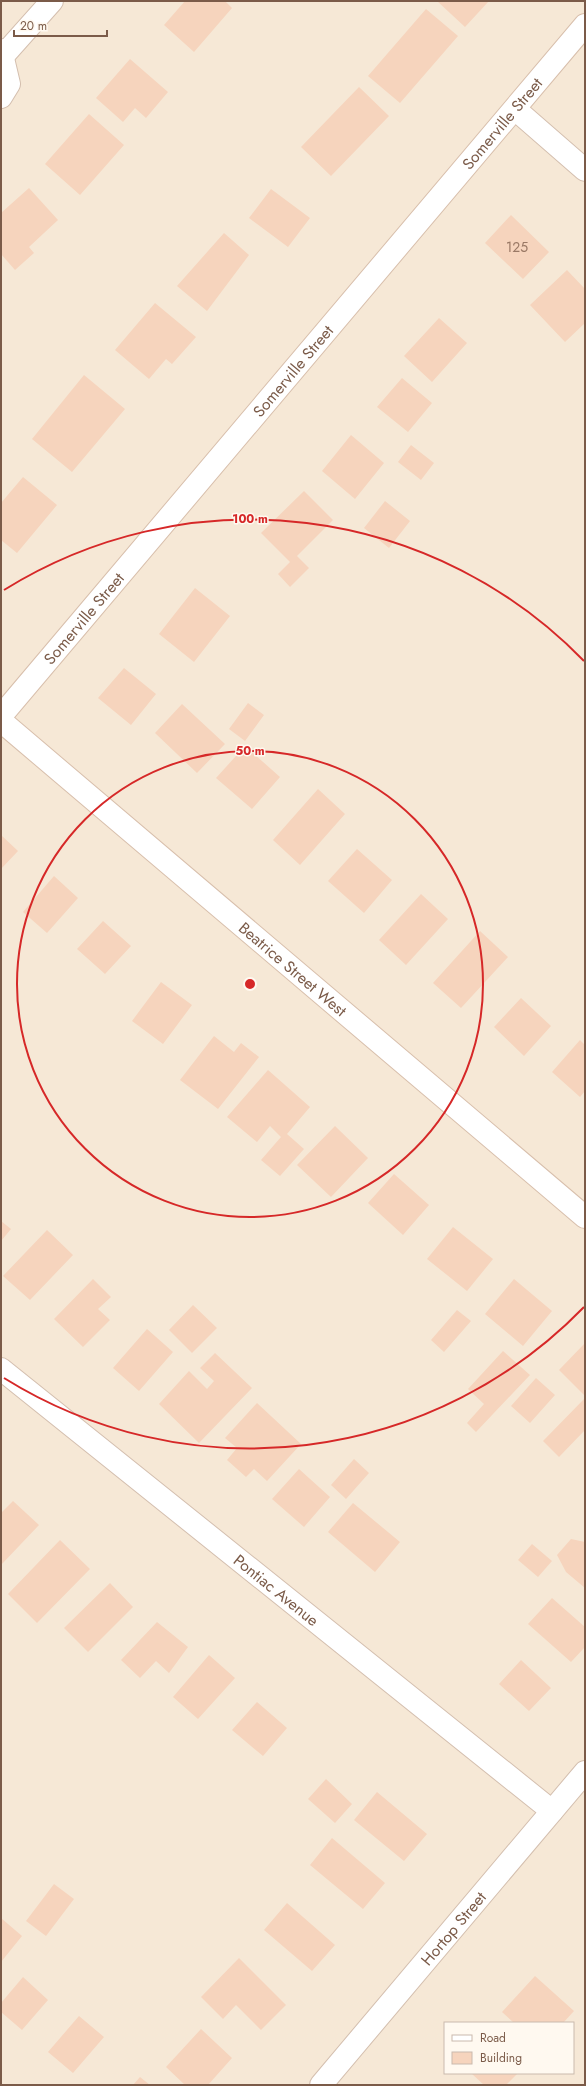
<svg xmlns="http://www.w3.org/2000/svg" width="586" height="2086" font-family="Jost,sans-serif">
	<style>
		.residential { fill: #f6e8d6; fill-rule: evenodd }
		.building { fill: #f6d4bd }
		.lines { fill: none; stroke-linecap: round; stroke-linejoin: round }
		.street-casing { stroke: #d4bfaf; stroke-width: 24 }
		.secondary-casing { stroke: #d8bfac; stroke-width: 24 }
		.street { stroke: #fff; stroke-width: 22 }
		.secondary { stroke: #fff; stroke-width: 22 }
		.ring { fill: none; stroke: #d62828; stroke-width: 2 }
		.labels { text-anchor: middle; stroke-width: 3; stroke-linejoin: round; paint-order: stroke }
		.number-label { font-size: 14px; fill: #9a7966 }
		.street-label { font-size: 16px; fill: #7b5b49; stroke: #fff9f0 }
		.centre { fill: #d62828; stroke: #fff9f0; stroke-width: 2 }
		.ring-label { font-size: 12px; text-anchor: middle; font-weight: bold; fill: #d62828; stroke: #fff9f0; stroke-width: 3; stroke-linejoin: round; paint-order: stroke }
	</style>
	<rect width="100%" height="100%" fill="#fef6e8"/>
	<path class="residential" d="M1 1H585V2085H1ZM445 2023H573V2073H445Z"/>
	<path class="building" d="M185 1H225L232 8 194 52 164 25Z
		M437 1H489L465 27Z
		M426 9 458 36 400 103 368 76Z
		M130 59 168 92 146 118 135 108 123 122 96 98Z
		M359 87 389 116 331 176 301 147Z
		M89 114 124 145 80 195 45 164Z
		M29 188 58 220 29 247 34 253 15 270 1 254V213Z
		M271 189 310 218 288 247 249 218Z
		M511 215 549 252 523 279 485 243Z
		M224 233 249 255 207 311 177 286Z
		M567 270 585 289V323L565 342 530 305Z
		M155 303 196 337 172 364 166 359 149 379 115 350Z
		M439 318 467 343 432 382 404 356Z
		M84 375 125 409 72 472 32 439Z
		M402 378 432 403 408 432 377 407Z
		M351 435 384 463 355 499 322 471Z
		M411 445 434 463 421 480 398 462Z
		M23 477 57 505 17 553 1 540V503Z
		M304 491 333 520 297 556 309 568 290 587 278 574 290 562 261 533Z
		M385 501 410 521 389 548 364 528Z
		M195 588 230 616 194 662 159 634Z
		M124 668 156 694 131 725 98 698Z
		M248 703 264 715 245 741 229 729Z
		M182 704 225 744 197 773 155 733Z
		M245 746 280 777 252 809 216 778Z
		M318 789 345 814 300 865 273 840Z
		M1 835 18 851 1 869Z
		M357 849 392 880 364 913 328 881Z
		M54 876 78 898 47 933 23 912Z
		M421 894 448 919 406 965 379 940Z
		M103 921 131 946 105 974 77 949Z
		M480 931 508 957 461 1008 433 983Z
		M161 982 192 1005 163 1044 132 1021Z
		M521 998 551 1026 524 1056 494 1027Z
		M214 1036 234 1052 241 1043 259 1057 218 1109 180 1080Z
		M580 1040 585 1045V1091L580 1097 552 1072Z
		M268 1070 310 1107 287 1134 304 1149 280 1176 261 1160 281 1137 270 1126 257 1142 227 1117Z
		M335 1126 368 1158 331 1197 297 1165Z
		M394 1174 429 1205 403 1235 368 1203Z
		M1 1221 11 1229 1 1241Z
		M453 1227 493 1259 467 1291 427 1259Z
		M47 1230 73 1255 30 1300 3 1276Z
		M93 1279 111 1297 98 1309 110 1320 83 1347 54 1319Z
		M514 1279 552 1311 523 1346 485 1314Z
		M193 1305 217 1328 192 1353 169 1330Z
		M457 1310 471 1321 444 1352 431 1340Z
		M147 1329 173 1352 139 1391 113 1368Z
		M585 1343V1396L559 1370Z
		M503 1351 530 1375 476 1432 467 1423 484 1404 468 1389Z
		M215 1353 252 1388 199 1443 159 1404 189 1371 207 1389 214 1381 200 1368Z
		M536 1378 555 1395 530 1423 511 1406Z
		M585 1398V1430L559 1457 543 1441Z
		M257 1403 301 1444 267 1481 254 1469 246 1477 227 1460 237 1448 225 1438Z
		M354 1459 369 1473 346 1499 331 1485Z
		M299 1469 330 1497 304 1527 272 1499Z
		M13 1501 39 1525 1 1565V1513Z
		M353 1503 400 1542 375 1572 328 1532Z
		M571 1539 585 1542V1588L566 1572 557 1555Z
		M60 1540 90 1569 37 1623 8 1594Z
		M532 1544 552 1561 538 1577 518 1560Z
		M110 1583 133 1607 88 1652 64 1628Z
		M552 1598 585 1627V1647L571 1662 528 1624Z
		M157 1622 188 1647 169 1673 156 1661 140 1678 121 1660Z
		M209 1655 235 1678 198 1719 173 1697Z
		M521 1660 551 1688 529 1711 499 1684Z
		M257 1702 287 1728 263 1756 232 1730Z
		M326 1779 352 1804 335 1823 308 1799Z
		M377 1792 427 1834 404 1861 354 1820Z
		M332 1838 385 1883 363 1909 310 1865Z
		M54 1884 74 1899 46 1936 26 1921Z
		M287 1903 335 1945 312 1971 264 1930Z
		M1 1918 22 1936 1 1962Z
		M239 1958 286 2005 261 2030 236 2005 223 2019 201 1997Z
		M535 1976 574 2011 563 2023H514L502 2012Z
		M23 1977 48 2000 22 2030 1 2012V2003Z
		M79 2016 104 2037 73 2073 48 2052Z
		M201 2029 232 2058 208 2085H185L166 2067Z
		M471 2073H518L506 2085H484Z
		M140 2077 150 2085H133Z"/>
	<g class="lines">
		<g class="street-casing">
			<g id="street">
				<path d="M1 50 9 84 1 97"/>
				<path d="M3 56 52 1"/>
				<path d="M515 109 585 170"/>
				<path id="s1" d="M1 1369 552 1811"/>
				<path id="s2" d="M321 2085 585 1772"/>
			</g>
		</g>
		<g class="secondary-casing">
			<g id="secondary">
				<path id="s3" d="M1 716 585 25"/>
				<path id="s4" d="M1 721 585 1217"/>
			</g>
		</g>
		<use href="#street" class="street"/>
		<use href="#secondary" class="secondary"/>
	</g>
	<g class="ring">
		<circle cx="250" cy="984" r="233"/>
		<path d="M584 1307A465 465 0 0 1 4 1378M4 590A465 465 0 0 1 584 661"/>
	</g>
	<g class="labels">
		<g class="number-label">
			<text x="517" y="252">125</text>
		</g>
		<g class="street-label">
			<text dy="6" stroke="none"><textPath href="#s3" startOffset="776">Somerville Street</textPath></text>
			<text dy="6" stroke="none"><textPath href="#s3" startOffset="452">Somerville Street</textPath></text>
			<text dy="6" stroke="none"><textPath href="#s3" startOffset="128">Somerville Street</textPath></text>
			<text dy="6" stroke="none"><textPath href="#s4" startOffset="383">Beatrice Street West</textPath></text>
			<text dy="6" stroke="none"><textPath href="#s1" startOffset="353">Pontiac Avenue</textPath></text>
			<text dy="6" stroke="none"><textPath href="#s2" startOffset="205">Hortop Street</textPath></text>
		</g>
	</g>
	<circle cx="250" cy="984" r="6" class="centre"/>
	<g class="ring-label">
		<text x="250" y="523">100 m</text>
		<text x="250" y="755">50 m</text>
	</g>
	<rect width="586" height="2086" fill="none" stroke="#7b5b49" stroke-width="4"/>
	<rect x="444" y="2022" width="130" height="52" fill="#fff9f0" stroke="#cabaad"/>
	<rect x="452" y="2035" width="20" height="6" fill="#ffffff" stroke="#cabaad"/>
	<text x="480" y="2042" font-size="12" fill="#7b5b49">Road</text>
	<rect x="452" y="2052" width="20" height="12" fill="#f6d4bd" stroke="#cabaad"/>
	<text x="480" y="2062" font-size="12" fill="#7b5b49">Building</text>
	<path d="M14 30v6h93v-6" fill="none" stroke="#7b5b49" stroke-width="2"/>
	<text x="20" y="30" font-size="12" fill="#7b5b49" stroke="#fff9f0" stroke-width="3" paint-order="stroke">20 m</text>
</svg>
